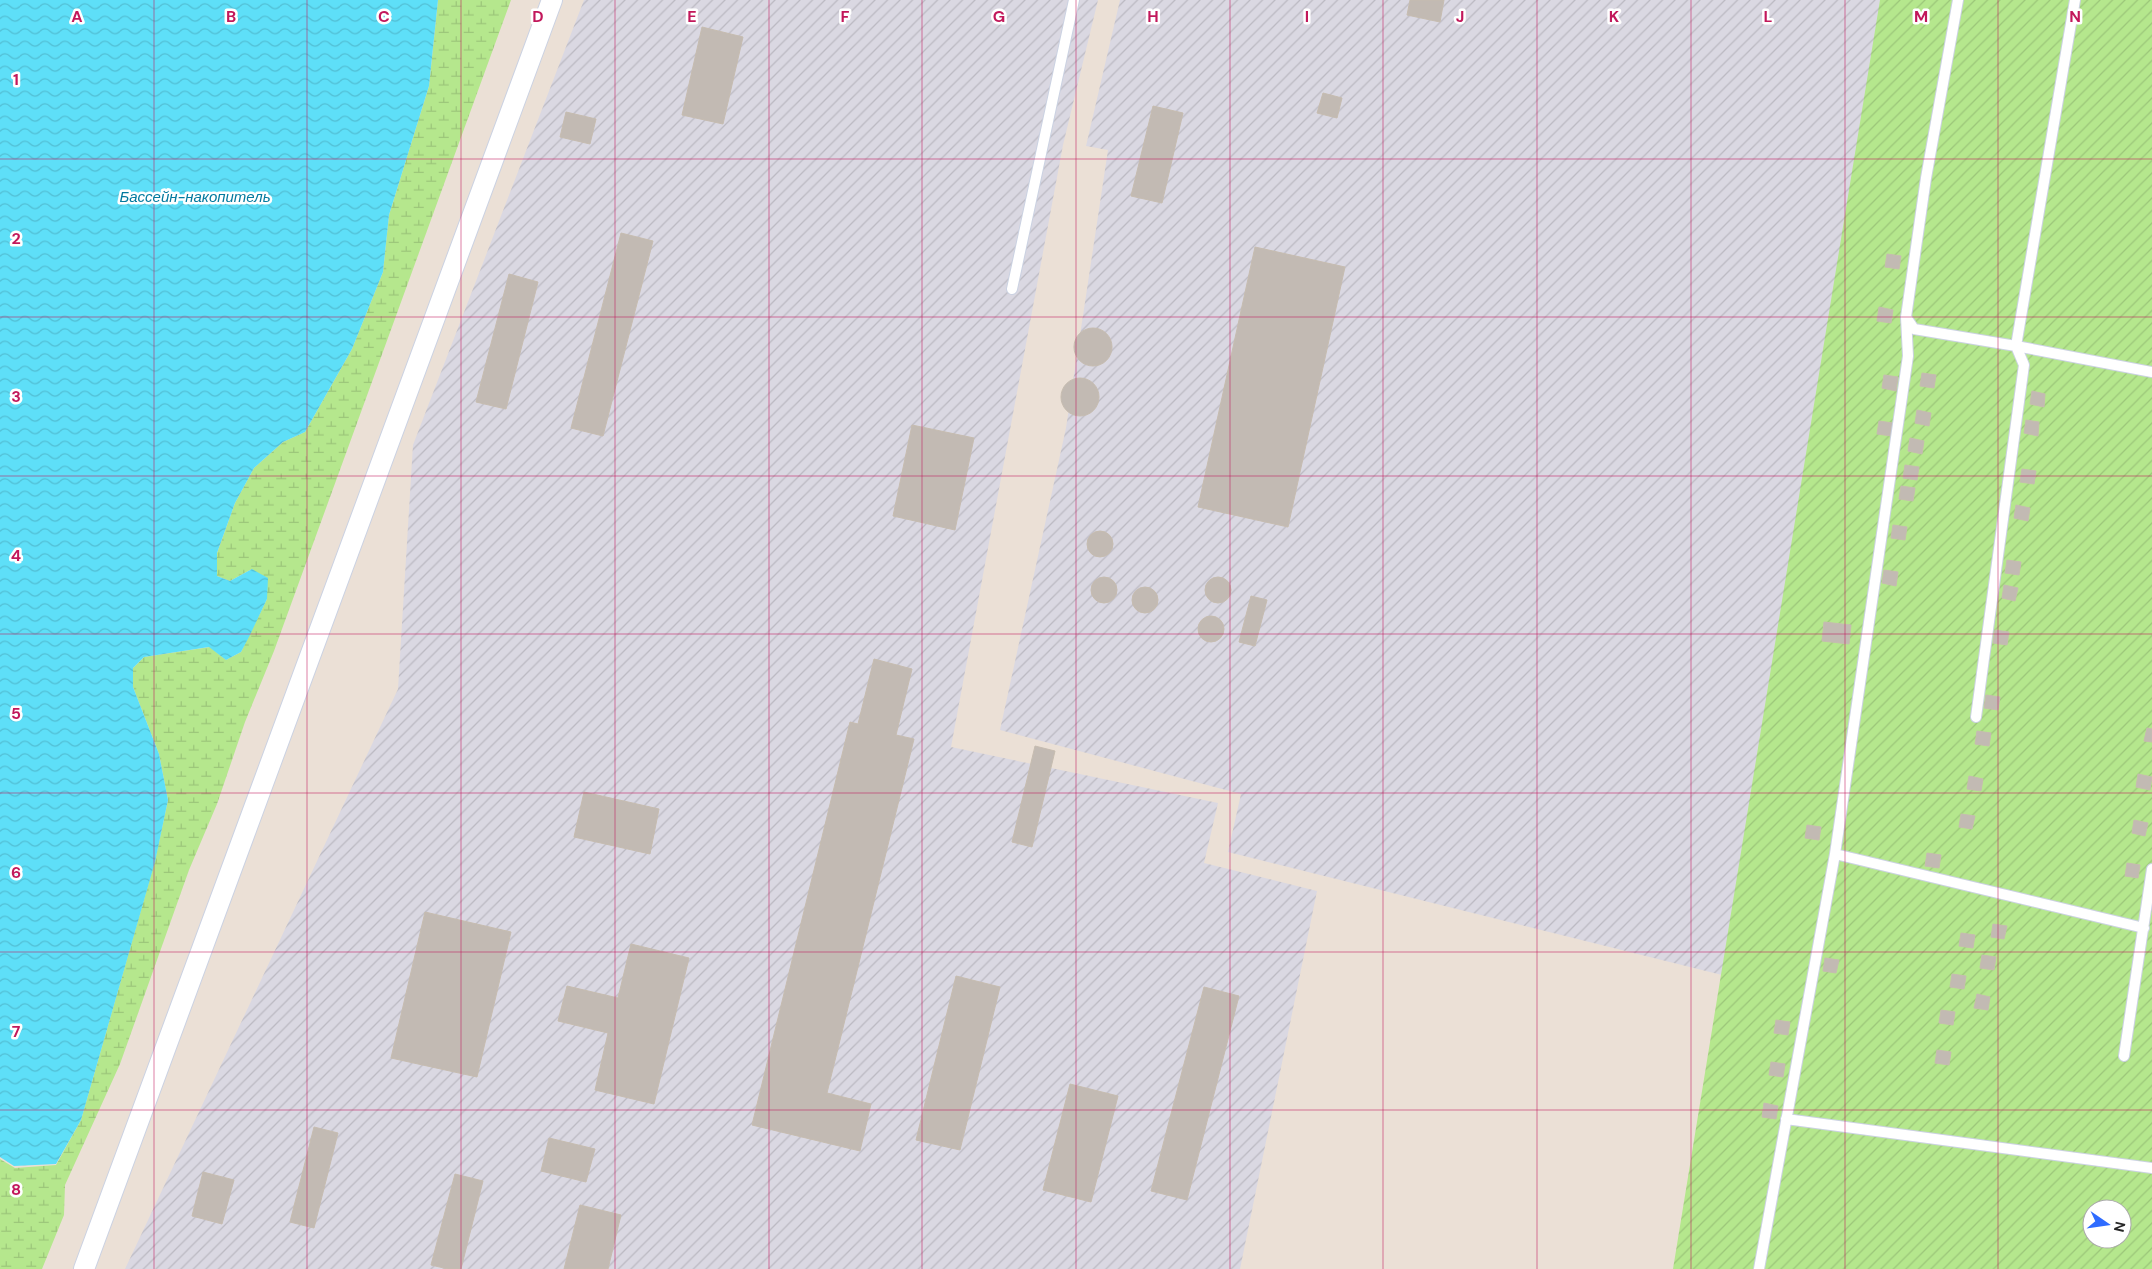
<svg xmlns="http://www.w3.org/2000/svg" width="2152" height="1269" font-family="'DM Sans',sans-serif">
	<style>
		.industrial { fill: url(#industrial-furrows) }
		.wetland { fill: url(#wetland-marsh) }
		.garden { fill: url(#garden-furrows); fill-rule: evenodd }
		.water { fill: url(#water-waves) }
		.building { fill: #c2bab3; stroke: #c6bcb0 }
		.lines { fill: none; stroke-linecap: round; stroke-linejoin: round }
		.lane-casing { stroke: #cbd2e2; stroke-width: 12 }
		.street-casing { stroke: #cbd2e2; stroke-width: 22 }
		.lane { stroke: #fff; stroke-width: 10 }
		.street { stroke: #fff; stroke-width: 20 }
		.grid { fill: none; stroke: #c2185b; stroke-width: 1; stroke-opacity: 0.55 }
		.labels { text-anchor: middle; stroke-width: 5; stroke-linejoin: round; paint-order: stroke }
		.water-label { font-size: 15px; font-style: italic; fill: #037a9f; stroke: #fff }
		.grid-label { font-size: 16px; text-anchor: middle; font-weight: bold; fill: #c2185b; stroke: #fff; stroke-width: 5; stroke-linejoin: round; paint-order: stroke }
	</style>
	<defs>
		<pattern id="industrial-furrows" width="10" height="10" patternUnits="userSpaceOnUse" patternTransform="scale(1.25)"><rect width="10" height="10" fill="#dad8e2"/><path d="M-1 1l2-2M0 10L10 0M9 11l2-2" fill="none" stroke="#bbb9c2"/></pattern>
		<pattern id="wetland-marsh" width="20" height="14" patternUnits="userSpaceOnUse" patternTransform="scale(1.25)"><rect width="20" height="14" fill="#b5e78d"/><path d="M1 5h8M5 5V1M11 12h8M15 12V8" fill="none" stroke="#9cc67a"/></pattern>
		<pattern id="garden-furrows" width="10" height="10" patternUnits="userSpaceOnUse" patternTransform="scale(1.25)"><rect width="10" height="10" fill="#b5e78d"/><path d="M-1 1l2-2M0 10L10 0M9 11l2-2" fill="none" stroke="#9cc67a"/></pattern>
		<pattern id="water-waves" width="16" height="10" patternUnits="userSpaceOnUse" patternTransform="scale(1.25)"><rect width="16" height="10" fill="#5edff8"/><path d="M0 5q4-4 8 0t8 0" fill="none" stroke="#52bfd5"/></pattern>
	</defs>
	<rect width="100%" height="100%" fill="#ebe0d6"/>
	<path class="industrial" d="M584 0H1098L1063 145 951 747 1218 803 1204 863 1317 891 1240 1269H125L398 689 413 445Z
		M1120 0H1890L1730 977 1228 852 1241 794 1000 730 1066 428 1108 150 1086 146Z"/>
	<path class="wetland" d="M438 0H511L274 651 245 722 217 804 189 870 120 1064 65 1185 64 1215 42 1269H0V1159L15 1168 56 1165 81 1120 155 861 168 800 159 754 133 687V668L144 657 210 647 226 660 241 652 267 599 252 569 230 581 217 576V553L235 503 254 468 283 442 305 432 352 349 383 272 389 215 429 86Z"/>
	<path class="garden" d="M1880 0H2152V1269H1673ZM2092 1209H2122V1239H2092Z"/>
	<path class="water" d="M0 0H438L429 86 389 215 383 272 352 349 305 432 283 442 254 468 235 503 217 553V576L230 581 252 569 268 578 267 599 250 635 241 652 226 660 209 647 144 657 133 668V687L159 754 168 800 155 862 81 1120 56 1164 14 1166 0 1157Z"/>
	<path class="building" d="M1410 0H1444L1440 22 1407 15Z
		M702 27 743 37 723 124 682 115Z
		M1323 93 1342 98 1337 118 1317 113Z
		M1153 106 1183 113 1162 203 1131 196Z
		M566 112 596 119 590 144 560 137Z
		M621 233 653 241 603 436 571 428Z
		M1255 247 1345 267 1288 527 1198 507Z
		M1887 254 1901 256 1899 269 1885 267Z
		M509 274 538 282 506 409 476 402Z
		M1879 307 1893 310 1891 323 1877 321Z
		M1074 347a19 19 0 1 1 38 0a19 19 0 1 1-38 0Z
		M1922 373 1936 375 1934 388 1920 386Z
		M1884 375 1898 377 1896 391 1882 388Z
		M1061 397a19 19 0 1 1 38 0a19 19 0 1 1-38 0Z
		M2032 391 2045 394 2044 407 2030 404Z
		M1917 410 1931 413 1929 426 1915 423Z
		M2026 420 2039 422 2038 436 2024 433Z
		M1879 421 1893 423 1891 436 1877 434Z
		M912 425 974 438 955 530 893 516Z
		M1910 438 1924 441 1922 454 1908 451Z
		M1905 465 1919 467 1917 480 1903 478Z
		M2022 469 2036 471 2034 484 2020 482Z
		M1901 486 1915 488 1913 501 1899 499Z
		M2016 505 2030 508 2028 521 2014 518Z
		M1893 525 1907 527 1905 540 1891 538Z
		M1087 544a13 13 0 1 1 26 0a13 13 0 1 1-26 0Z
		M2007 560 2021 562 2019 575 2005 573Z
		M1884 570 1898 572 1896 586 1882 583Z
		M1205 590a13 13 0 1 1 26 0a13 13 0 1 1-26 0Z
		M1091 590a13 13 0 1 1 26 0a13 13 0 1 1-26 0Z
		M2004 585 2018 588 2015 601 2002 598Z
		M1132 600a13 13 0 1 1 26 0a13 13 0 1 1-26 0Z
		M1251 596 1267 600 1255 646 1239 642Z
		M1198 629a13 13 0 1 1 26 0a13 13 0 1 1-26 0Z
		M1824 622 1851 625 1849 644 1822 641Z
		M1995 630 2009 632 2007 645 1993 643Z
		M874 659 912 669 896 735 914 739 827 1093 871 1104 860 1151 752 1125 850 722 858 724Z
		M1986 695 2000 697 1998 710 1984 708Z
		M2147 728 2152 729V742L2144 741Z
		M1977 731 1991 733 1989 746 1975 744Z
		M1035 746 1055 751 1032 847 1012 842Z
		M2138 774 2152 777 2150 790 2136 787Z
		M1969 776 1983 779 1981 791 1967 789Z
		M584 792 659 809 650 854 574 837Z
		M1961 814 1975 816 1972 829 1959 827Z
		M2134 820 2148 823 2145 836 2132 833Z
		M1807 825 1821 827 1819 840 1805 838Z
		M1927 853 1941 855 1939 868 1925 866Z
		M2127 863 2140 865 2138 878 2125 876Z
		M425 912 511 932 477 1077 391 1058Z
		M1993 924 2007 926 2004 939 1991 937Z
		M1961 933 1975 935 1973 948 1959 946Z
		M631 944 689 958 654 1104 595 1090 608 1033 558 1021 567 986 618 998Z
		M1982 955 1996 957 1994 970 1980 968Z
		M1825 958 1839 960 1836 973 1823 971Z
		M1952 974 1966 976 1964 989 1950 987Z
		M956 976 1000 987 960 1150 916 1140Z
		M1204 987 1239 996 1187 1200 1151 1191Z
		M1977 994 1990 997 1988 1010 1974 1008Z
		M1941 1010 1955 1012 1953 1025 1939 1023Z
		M1776 1020 1790 1022 1788 1035 1774 1033Z
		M1937 1050 1951 1052 1949 1065 1935 1063Z
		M1771 1062 1785 1064 1783 1077 1769 1075Z
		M1070 1084 1118 1096 1091 1202 1043 1190Z
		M1764 1103 1778 1106 1776 1119 1762 1117Z
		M314 1127 338 1133 314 1228 290 1222Z
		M549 1138 595 1149 586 1182 541 1171Z
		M203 1172 234 1180 222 1224 192 1216Z
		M455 1174 483 1181 461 1269H448L431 1265Z
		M580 1205 621 1215 608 1269H564Z"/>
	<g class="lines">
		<g class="lane-casing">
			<path id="lane" d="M1012 289 1074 0
				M1906 317 1914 329 2016 346 2152 372
				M1976 717 2024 365 2016 346 2075 0
				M1835 854 2144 928
				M2124 1056 2152 869
				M1786 1119 2152 1168
				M1759 1269 1835 854 1908 356 1906 317 1926 178 1958 0"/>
		</g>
		<g class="street-casing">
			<path id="street" d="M84 1269 552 0"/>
		</g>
		<use href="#lane" class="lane"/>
		<use href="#street" class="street"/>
	</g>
	<path class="grid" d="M154 0V1269M307 0V1269M461 0V1269M615 0V1269M769 0V1269M922 0V1269M1076 0V1269M1230 0V1269M1383 0V1269M1537 0V1269M1691 0V1269M1845 0V1269M1998 0V1269M0 159H2152M0 317H2152M0 476H2152M0 634H2152M0 793H2152M0 952H2152M0 1110H2152"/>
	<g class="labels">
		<g class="water-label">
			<text x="195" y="202">Бассейн-накопитель</text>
		</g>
	</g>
	<g class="grid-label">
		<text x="77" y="22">A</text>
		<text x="231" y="22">B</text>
		<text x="384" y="22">C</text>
		<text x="538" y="22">D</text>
		<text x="692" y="22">E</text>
		<text x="845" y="22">F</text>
		<text x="999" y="22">G</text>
		<text x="1153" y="22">H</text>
		<text x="1307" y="22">I</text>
		<text x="1460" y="22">J</text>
		<text x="1614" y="22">K</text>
		<text x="1768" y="22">L</text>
		<text x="1921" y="22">M</text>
		<text x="2075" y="22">N</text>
		<text x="16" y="85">1</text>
		<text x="16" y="244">2</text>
		<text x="16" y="402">3</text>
		<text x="16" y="561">4</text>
		<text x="16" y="719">5</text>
		<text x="16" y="878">6</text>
		<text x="16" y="1037">7</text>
		<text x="16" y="1195">8</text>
	</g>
	<g transform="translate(2107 1224) rotate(103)"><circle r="24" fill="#ffffff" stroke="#a9a9a9"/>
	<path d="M0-4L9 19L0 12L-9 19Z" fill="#2f6cff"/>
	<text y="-8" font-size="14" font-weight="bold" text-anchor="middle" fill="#272727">N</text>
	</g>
</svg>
